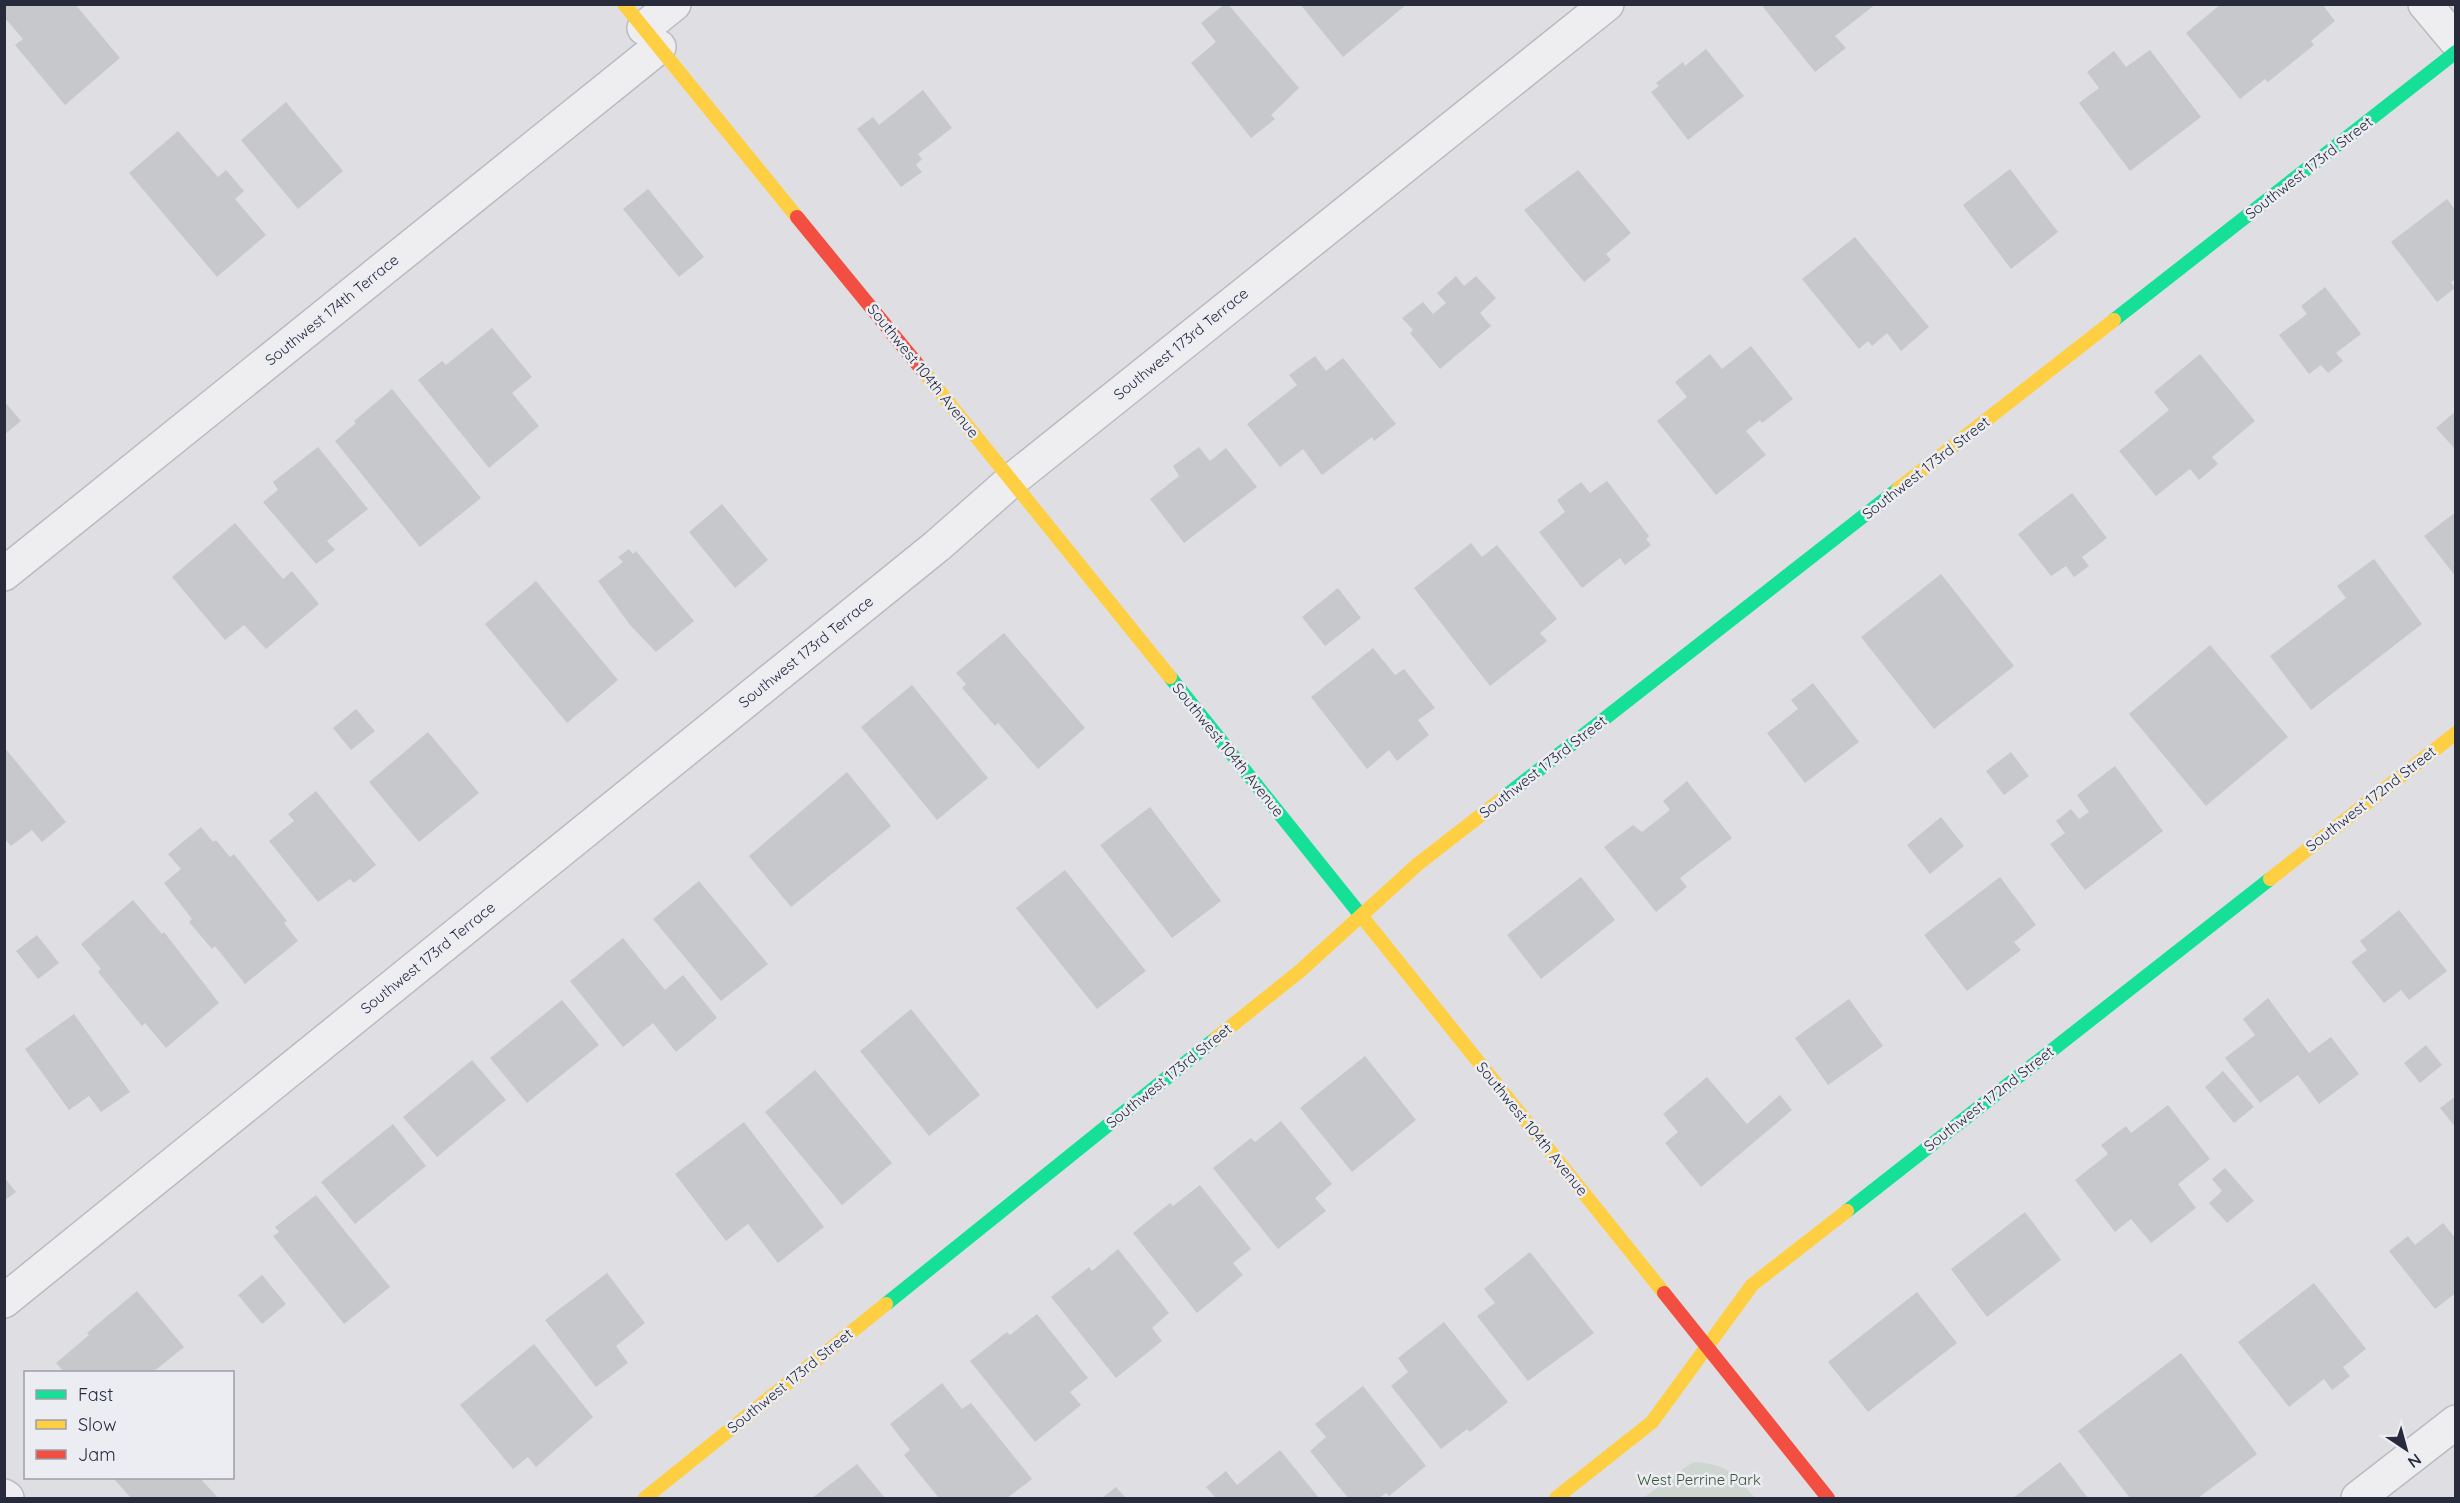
<svg xmlns="http://www.w3.org/2000/svg" width="2460" height="1503" font-family="Quicksand,sans-serif">
	<style>
		.green { fill: #cdd6cf }
		.building { fill: #c7c8cb }
		.lines { fill: none; stroke-linecap: round; stroke-linejoin: round }
		.street-casing { stroke: #babbbf; stroke-width: 36 }
		.street { stroke: #eeeef0; stroke-width: 33 }
		.fast { stroke: #16e098; stroke-width: 14 }
		.slow { stroke: #ffcf43; stroke-width: 14 }
		.jam { stroke: #f24e42; stroke-width: 14 }
		.labels { text-anchor: middle; stroke-width: 5; stroke-linejoin: round; paint-order: stroke }
		.street-label { font-size: 15px; fill: #272b3b; stroke: #ecedf3 }
		.park-label { font-size: 15px; fill: #365536; stroke: #ecedf3 }
	</style>
	<rect width="100%" height="100%" fill="#dfdfe3"/>
	<path class="green" d="M1693 1462C1728 1464 1734 1473 1755 1498H1643Z"/>
	<path class="building" d="M4 4H75L120 58 65 105 15 45 23 39 4 17Z
		M1225 4H1228L1299 88 1271 115 1275 119 1251 138 1191 63 1216 42 1201 23Z
		M1300 4H1407L1343 57Z
		M1766 4H1876L1835 36 1846 48 1815 72 1763 7Z
		M2221 4H2322L2335 21 2311 41 2314 45 2268 82 2265 79 2240 99 2186 33Z
		M1706 49 1744 96 1688 140 1651 92 1659 86 1656 83 1683 62 1685 66Z
		M2150 50 2201 117 2130 171 2079 103 2099 88 2087 72 2114 51 2126 67Z
		M923 90 952 128 918 154 922 159 916 165 922 172 901 187 857 129 873 117 879 125Z
		M286 102 343 171 298 209 241 140Z
		M178 131 218 177 226 170 244 191 235 199 266 235 217 277 129 173Z
		M2010 169 2058 232 2011 269 1963 205Z
		M1578 170 1631 233 1606 254 1611 260 1584 282 1524 210Z
		M648 189 704 257 679 277 623 209Z
		M2447 199 2456 211V279L2451 282 2455 288 2437 302 2391 242Z
		M1855 237 1929 327 1901 351 1887 333 1872 346 1868 341 1859 349 1802 279Z
		M1456 276 1464 286 1476 276 1496 298 1480 313 1491 326 1440 369 1410 333 1413 330 1402 318 1423 302 1433 314 1446 303 1437 293Z
		M2325 287 2361 334 2336 353 2343 361 2328 373 2321 365 2309 374 2279 335 2307 314 2301 306Z
		M492 328 532 377 512 393 539 426 489 468 418 380 442 361 446 365Z
		M1751 346 1793 399 1762 423 1760 420 1746 431 1766 455 1716 495 1657 421 1687 397 1675 382 1710 354 1722 369Z
		M2200 354 2255 421 2212 457 2218 464 2199 480 2190 469 2156 496 2119 451 2169 410 2154 392Z
		M1315 356 1326 371 1343 358 1396 424 1374 441 1372 437 1322 475 1303 449 1280 467 1247 424 1297 385 1289 375Z
		M392 389 481 498 420 547 335 441 356 423 354 421Z
		M4 401 21 421 4 435Z
		M2456 411V450L2436 428Z
		M318 447 368 509 327 541 335 550 316 564 263 502 278 490 273 482Z
		M1199 447 1210 461 1226 448 1257 487 1184 543 1150 499 1179 476 1173 466Z
		M1607 481 1649 536 1646 539 1651 545 1625 565 1620 558 1582 588 1539 532 1565 512 1557 500 1581 482 1590 493Z
		M2072 493 2107 538 2082 557 2089 566 2074 577 2066 566 2051 576 2018 534Z
		M722 504 768 560 735 588 689 532Z
		M2456 512V577L2424 536Z
		M235 523 283 579 292 571 319 604 266 649 244 625 225 640 172 577Z
		M1471 543 1482 557 1497 545 1557 619 1540 633 1547 641 1490 686 1414 588Z
		M629 549 633 554 636 551 694 621 656 652 630 625 598 581 623 562 618 557Z
		M2374 559 2422 624 2311 710 2270 656 2346 598 2337 586Z
		M1941 574 2014 666 1934 729 1861 637Z
		M536 581 618 680 567 723 485 624Z
		M1338 588 1361 618 1325 646 1302 617Z
		M1004 633 1085 728 1038 769 998 723 995 726 962 688 966 684 956 673Z
		M2210 645 2288 737 2206 806 2129 714Z
		M1373 648 1395 675 1404 669 1435 708 1418 720 1429 735 1397 761 1389 750 1367 769 1311 697Z
		M1813 683 1859 742 1805 783 1767 733 1798 709 1791 700Z
		M912 685 988 778 937 820 861 727Z
		M356 709 375 731 351 750 333 728Z
		M428 732 479 793 419 842 369 782Z
		M4 747 66 822 42 842 32 830 11 846 4 838Z
		M2011 752 2029 776 2004 795 1986 771Z
		M2115 766 2163 831 2085 890 2050 844 2065 833 2056 821 2071 809 2079 819 2089 812 2077 795Z
		M847 772 891 826 791 907 749 856Z
		M1687 781 1732 838 1680 878 1687 887 1656 912 1604 847 1633 825 1642 832 1670 810 1663 801Z
		M316 791 376 865 354 883 350 879 318 902 269 841 294 821 288 814Z
		M1150 807 1221 901 1172 938 1100 845Z
		M1941 817 1964 846 1930 874 1907 845Z
		M201 827 213 842 216 840 230 857 234 854 287 921 284 923 298 941 245 984 215 946 212 949 189 922 192 919 164 883 181 869 168 854Z
		M1065 870 1146 971 1097 1009 1016 908Z
		M1581 877 1615 920 1541 979 1507 935Z
		M2000 877 2036 925 2014 942 2021 950 1967 991 1924 935Z
		M699 881 768 964 721 1001 653 919Z
		M133 900 162 934 164 932 219 1003 166 1048 145 1023 142 1026 98 972 101 969 81 944Z
		M2399 910 2447 971 2409 1000 2401 990 2384 1003 2351 962 2367 950 2360 941Z
		M37 935 59 963 38 979 16 951Z
		M623 938 665 990 683 975 717 1018 676 1052 653 1023 623 1047 570 981Z
		M2268 998 2309 1053 2331 1037 2359 1074 2319 1104 2298 1075 2260 1103 2225 1058 2255 1035 2243 1019Z
		M1849 999 1883 1046 1828 1085 1795 1038Z
		M562 1000 599 1045 527 1103 490 1058Z
		M911 1009 980 1095 929 1136 860 1051Z
		M74 1014 130 1092 101 1112 89 1096 69 1110 25 1049Z
		M2426 1045 2442 1065 2420 1083 2404 1063Z
		M1365 1056 1416 1120 1352 1172 1300 1108Z
		M472 1060 506 1100 437 1157 403 1117Z
		M815 1070 892 1163 842 1205 765 1112Z
		M2223 1071 2254 1107 2234 1123 2205 1087Z
		M1707 1077 1747 1124 1780 1095 1792 1110 1701 1187 1665 1143 1678 1132 1663 1114Z
		M2456 1096V1128L2440 1108Z
		M2168 1105 2210 1159 2178 1184 2196 1208 2151 1243 2131 1219 2115 1232 2075 1180 2108 1154 2101 1145 2126 1126 2131 1133Z
		M1281 1121 1332 1184 1315 1198 1326 1211 1278 1249 1213 1168 1251 1138 1255 1142Z
		M744 1122 824 1227 778 1263 748 1224 726 1241 675 1174Z
		M393 1124 426 1166 355 1224 321 1182Z
		M2225 1168 2254 1201 2227 1223 2209 1203 2222 1191 2212 1179Z
		M4 1177 16 1192 4 1201Z
		M1200 1185 1251 1249 1233 1263 1243 1275 1197 1313 1133 1233 1170 1203 1173 1206Z
		M316 1195 390 1287 344 1324 273 1236 279 1232 275 1227Z
		M2025 1212 2061 1260 1987 1317 1951 1269Z
		M2443 1223 2456 1239V1293L2435 1309 2389 1251 2408 1236 2415 1245Z
		M1118 1249 1169 1313 1152 1328 1162 1341 1116 1378 1051 1297 1089 1267 1092 1271Z
		M1530 1252 1594 1333 1528 1381 1477 1316 1495 1303 1484 1289Z
		M607 1273 645 1323 616 1346 628 1363 596 1387 545 1320Z
		M262 1275 286 1304 262 1324 238 1295Z
		M2314 1283 2366 1349 2343 1367 2350 1376 2332 1390 2324 1379 2289 1407 2238 1342Z
		M137 1291 184 1347 153 1372H64L56 1363 89 1335 87 1333Z
		M1917 1292 1957 1343 1868 1412 1828 1362Z
		M1037 1314 1088 1378 1070 1392 1081 1405 1035 1442 970 1361 1007 1332 1010 1335Z
		M1444 1322 1508 1402 1470 1432 1467 1429 1441 1449 1391 1386 1408 1372 1398 1358Z
		M534 1344 593 1417 536 1467 528 1457 513 1469 460 1405Z
		M2181 1353 2257 1454 2198 1498H2130L2078 1431Z
		M942 1383 962 1409 971 1403 1032 1479 1007 1498H939L904 1455 910 1450 890 1424Z
		M1363 1386 1426 1466 1389 1496 1386 1493 1379 1498H1348L1310 1451 1326 1437 1315 1424Z
		M1280 1450 1319 1498H1216L1206 1487 1226 1471 1237 1485Z
		M2060 1462 2088 1498H2013Z
		M857 1464 885 1498H812Z
		M113 1478H200L218 1498H131Z
		M1116 1487 1126 1498H1102Z"/>
	<g class="lines">
		<g class="street-casing">
			<path id="street" d="M2425 4 2456 41
				M644 28 674 4
				M4 574 659 47
				M4 1301 937 546 1012 480 1607 4
				M4 1496 7 1498
				M2358 1498 2456 1422"/>
		</g>
		<use href="#street" class="street"/>
		<path class="fast" d="M2114 320 2456 52
			M1170 677 1363 918
			M1503 798 1898 489
			M1847 1211 2270 879
			M886 1304 1215 1039"/>
		<path class="slow" d="M624 4 797 217
			M923 371 1170 677
			M1898 489 2114 320
			M2270 879 2456 733
			M1363 918 1664 1293
			M1215 1039 1300 971 1418 864 1503 798
			M645 1498 886 1304
			M1556 1498 1652 1422 1752 1285 1847 1211"/>
		<path class="jam" d="M797 217 923 371
			M1664 1293 1828 1498"/>
	</g>
	<g class="labels">
		<g class="street-label">
			<text transform="translate(2309 168) rotate(-38)" y="5">Southwest 173rd Street</text>
			<text transform="translate(332 310) rotate(-39)" y="5">Southwest 174th Terrace</text>
			<text transform="translate(1181 344) rotate(-39)" y="5">Southwest 173rd Terrace</text>
			<text transform="translate(923 371) rotate(51)" y="5">Southwest 104th Avenue</text>
			<text transform="translate(1926 468) rotate(-38)" y="5">Southwest 173rd Street</text>
			<text transform="translate(806 652) rotate(-39)" y="5">Southwest 173rd Terrace</text>
			<text transform="translate(1228 750) rotate(51)" y="5">Southwest 104th Avenue</text>
			<text transform="translate(1543 767) rotate(-38)" y="5">Southwest 173rd Street</text>
			<text transform="translate(2371 799) rotate(-38)" y="5">Southwest 172nd Street</text>
			<text transform="translate(428 958) rotate(-39)" y="5">Southwest 173rd Terrace</text>
			<text transform="translate(1169 1076) rotate(-39)" y="5">Southwest 173rd Street</text>
			<text transform="translate(1989 1099) rotate(-38)" y="5">Southwest 172nd Street</text>
			<text transform="translate(1532 1129) rotate(51)" y="5">Southwest 104th Avenue</text>
			<text transform="translate(790 1381) rotate(-39)" y="5">Southwest 173rd Street</text>
		</g>
		<g class="park-label">
			<text x="1699" y="1485">West Perrine Park</text>
		</g>
	</g>
	<rect width="2460" height="1503" fill="none" stroke="#272b3b" stroke-width="12"/>
	<rect x="24" y="1371" width="210" height="108" fill="#ecedf3" stroke="#9d9fa9" stroke-width="1.5"/>
	<rect x="36" y="1390" width="30" height="9" fill="#16e098" stroke="#9d9fa9" stroke-width="1.5"/>
	<text x="78" y="1401" font-size="18" fill="#272b3b">Fast</text>
	<rect x="36" y="1420" width="30" height="9" fill="#ffcf43" stroke="#9d9fa9" stroke-width="1.5"/>
	<text x="78" y="1431" font-size="18" fill="#272b3b">Slow</text>
	<rect x="36" y="1450" width="30" height="9" fill="#f24e42" stroke="#9d9fa9" stroke-width="1.5"/>
	<text x="78" y="1461" font-size="18" fill="#272b3b">Jam</text>
	<g transform="translate(2406 1449) rotate(144)" stroke="#ecedf3" stroke-width="4.5" paint-order="stroke">
	<path d="M0-4.5L10 22L0 15L-10 22Z" fill="#272b3b"/>
	<text y="-9" font-size="16" font-weight="bold" text-anchor="middle" fill="#272b3b">N</text>
	</g>
</svg>
